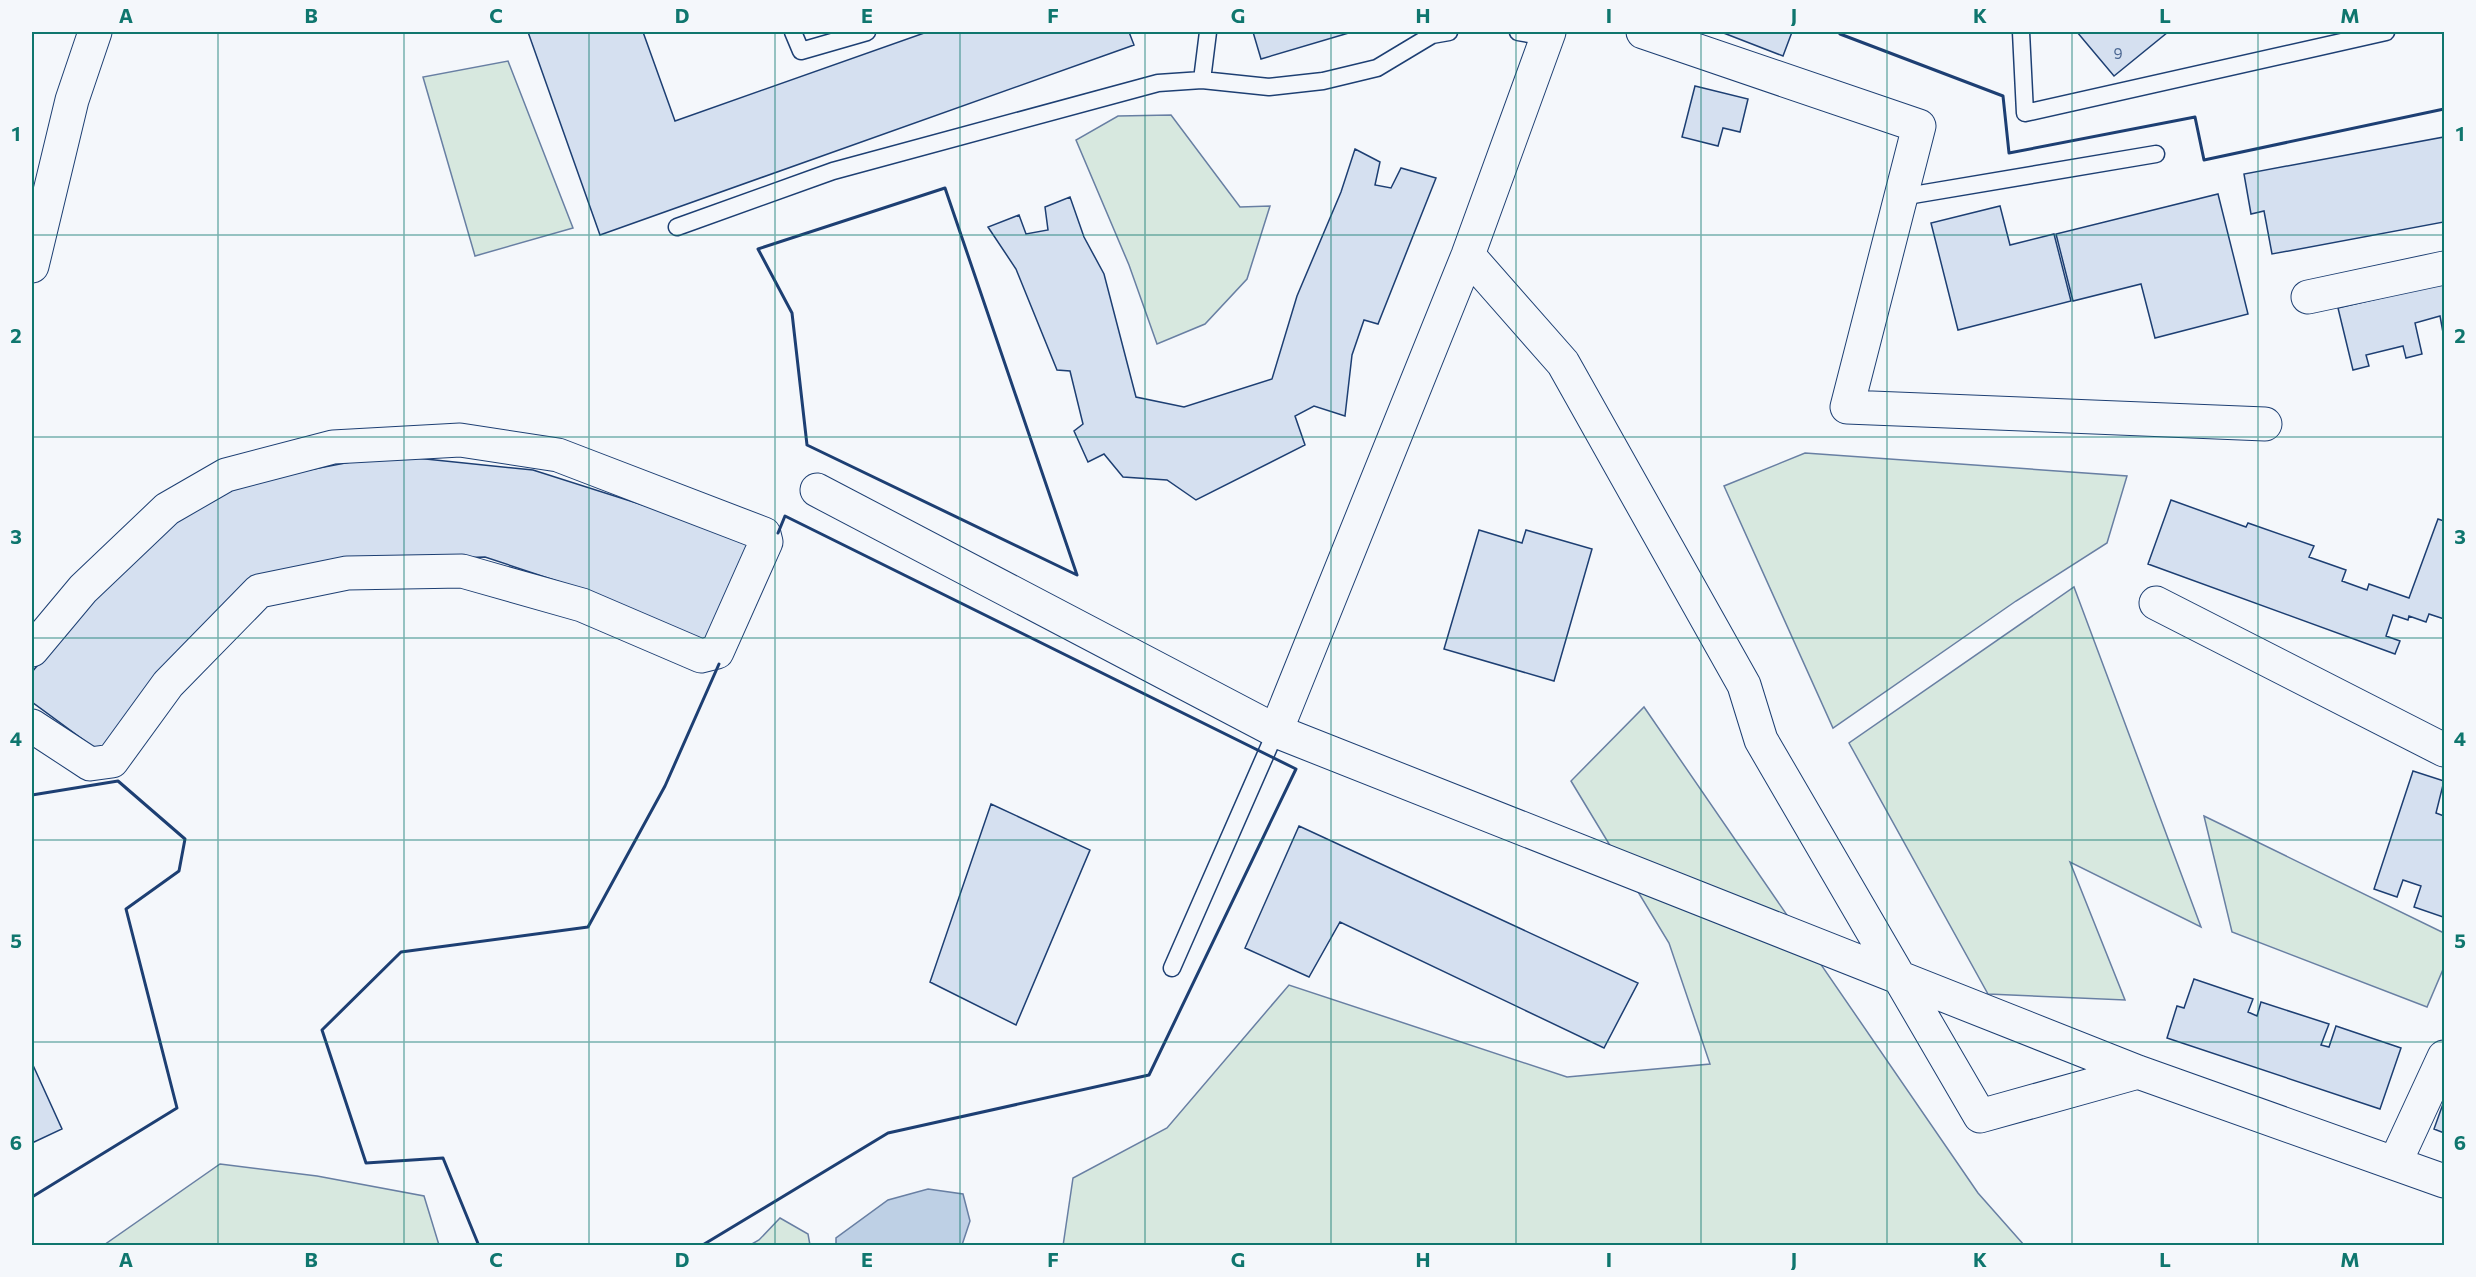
<svg xmlns="http://www.w3.org/2000/svg" width="2476" height="1277" font-family="Commissioner,sans-serif">
	<style>
		.green { fill: #d7e8df; stroke: #687fa3; stroke-width: 1.5 }
		.water { fill: #bed0e5; stroke: #687fa3; stroke-width: 1.5 }
		.building { fill: #d5e0f0; stroke: #1d3f73; stroke-width: 1.5 }
		.lines { fill: none; stroke-linecap: round; stroke-linejoin: round }
		.service-casing { stroke: #1d3f73; stroke-width: 19 }
		.minor-casing { stroke: #1d3f73; stroke-width: 35 }
		.service { stroke: #f4f7fb; stroke-width: 16 }
		.minor { stroke: #f4f7fb; stroke-width: 33 }
		.wall { stroke: #1d3f73; stroke-width: 3 }
		.grid { fill: none; stroke: #0f766e; stroke-width: 1.5; stroke-opacity: 0.55 }
		.labels { text-anchor: middle; stroke-width: 4.5; stroke-linejoin: round; paint-order: stroke }
		.number-label { font-size: 15px; fill: #4b6792 }
		.neatline { fill: none; stroke: #0f766e; stroke-width: 2 }
		.grid-label { font-size: 20px; text-anchor: middle; font-weight: bold; fill: #0f766e }
	</style>
	<rect width="100%" height="100%" fill="#f4f7fb"/>
	<path class="green" d="M508 61 573 228 475 256 423 77Z
		M1171 115 1240 207 1270 206 1247 279 1205 324 1157 344 1129 265 1076 140 1118 116Z
		M1805 453 2127 476 2107 543 2016 601 1833 728 1724 486Z
		M2074 587 2201 927 2070 862 2125 1000 1988 994 1849 743Z
		M1644 707 1978 1193 2024 1245 1063 1246 1073 1178 1167 1128 1289 985 1567 1077 1710 1064 1669 943 1571 781Z
		M2204 816 2444 933V967L2427 1007 2232 932Z
		M220 1164 317 1176 424 1196 439 1245H104Z
		M780 1218 808 1234 810 1245H750L759 1240Z"/>
	<path class="water" d="M928 1189 963 1194 970 1221 962 1245H836V1238L888 1200Z"/>
	<path class="building" d="M528 32H643L675 121 927 32H1129L1134 45 600 235Z
		M1253 32H1352L1261 59Z
		M1721 32H1792L1783 56Z
		M2077 32H2168L2114 76Z
		M1695 86 1748 99 1740 132 1723 128 1718 146 1682 137Z
		M2444 137V222L2272 254 2264 211 2251 214 2244 174Z
		M1355 149 1380 162 1375 185 1391 188 1401 168 1436 178 1378 324 1364 320 1352 355 1345 416 1314 406 1295 416 1305 445 1196 500 1167 480 1123 477 1104 454 1088 462 1074 431 1083 424 1070 371 1057 370 1016 269 988 227 1019 215 1026 234 1048 230 1045 207 1070 197 1084 237 1104 274 1136 397 1184 407 1272 379 1297 296 1341 192Z
		M2218 194 2248 314 2155 338 2141 284 2073 301 2056 234Z
		M2000 206 2010 245 2054 234 2071 301 1958 330 1931 223Z
		M2444 283V338L2440 316 2415 323 2422 354 2406 358 2403 346 2366 355 2369 366 2353 370 2338 308Z
		M387 455 533 470 759 542 710 649 593 593 485 557 328 562 250 579 100 752 32 702V672L128 557 215 488Z
		M2171 500 2246 527 2248 523 2314 546 2309 557 2346 570 2342 581 2367 590 2369 584 2409 598 2438 519 2444 521V619L2429 614 2426 622 2409 616 2408 620 2393 615 2386 636 2400 641 2395 654 2148 564Z
		M1479 530 1522 543 1526 530 1592 549 1554 681 1444 649Z
		M2413 771 2444 781 2436 813 2444 816 2443 917 2414 907 2421 886 2403 880 2397 897 2374 889Z
		M991 804 1090 850 1016 1025 930 982Z
		M1299 826 1638 983 1604 1048 1340 922 1309 977 1245 948Z
		M2194 979 2253 999 2248 1012 2257 1016 2261 1002 2329 1024 2321 1045 2329 1047 2336 1026 2401 1048 2380 1109 2167 1038 2177 1006 2184 1008Z
		M32 1063 62 1129 32 1143Z
		M2444 1101V1133L2434 1129Z"/>
	<g class="lines">
		<g class="service-casing">
			<path id="service" d="M793 32 801 51 867 32
				M1518 32 1547 37
				M2021 32 2025 113 2386 32
				M1202 80 1208 32
				M1901 197 2156 154
				M677 227 833 171 1158 83 1202 80 1269 87 1323 81 1377 68 1432 35 1449 32
				M1172 968 1276 731"/>
		</g>
		<g class="minor-casing">
			<path id="minor" d="M1643 32 1919 126 1847 407 2265 424
				M1468 255 1563 363 1744 685 1761 740 1980 1116 2138 1072
				M32 266 72 100 95 32
				M2308 297 2444 268
				M817 490 1276 731 2138 1072 2444 1181
				M2156 603 2444 750
				M32 650 83 589 167 509 226 475 333 447 460 440 558 455 764 534 766 542 717 652 701 656 582 605 462 571 347 573 259 591 168 684 112 761 90 764 32 726
				M1276 731 1468 255 1549 32
				M2395 1163 2444 1057"/>
		</g>
		<use href="#service" class="service"/>
		<use href="#minor" class="minor"/>
		<path class="wall" d="M1841 32 1840 34 2003 96 2009 153 2195 117 2204 160 2444 109
			M945 188 1077 575 807 445 792 313 758 249Z
			M32 795 118 781 185 839 179 871 126 909 177 1108 32 1197
			M479 1246 443 1158 366 1163 322 1030 401 952 588 927 665 786 719 664
			M701 1246 888 1133 1149 1075 1296 769 785 516 778 533"/>
	</g>
	<path class="grid" d="M218 32V1246M404 32V1246M589 32V1246M775 32V1246M960 32V1246M1145 32V1246M1331 32V1246M1516 32V1246M1701 32V1246M1887 32V1246M2072 32V1246M2258 32V1246M32 235H2444M32 437H2444M32 638H2444M32 840H2444M32 1042H2444"/>
	<g class="labels">
		<g class="number-label">
			<text x="2118" y="59">9</text>
		</g>
	</g>
	<rect width="2476" height="1277" fill="none" stroke="#f4f7fb" stroke-width="66"/>
	<rect x="33" y="33" width="2410" height="1211" class="neatline"/>
	<g class="grid-label">
		<text x="126" y="23">A</text>
		<text x="311" y="23">B</text>
		<text x="496" y="23">C</text>
		<text x="682" y="23">D</text>
		<text x="867" y="23">E</text>
		<text x="1053" y="23">F</text>
		<text x="1238" y="23">G</text>
		<text x="1423" y="23">H</text>
		<text x="1609" y="23">I</text>
		<text x="1794" y="23">J</text>
		<text x="1980" y="23">K</text>
		<text x="2165" y="23">L</text>
		<text x="2350" y="23">M</text>
		<text x="16" y="141">1</text>
		<text x="2460" y="141">1</text>
		<text x="16" y="343">2</text>
		<text x="2460" y="343">2</text>
		<text x="16" y="544">3</text>
		<text x="2460" y="544">3</text>
		<text x="16" y="746">4</text>
		<text x="2460" y="746">4</text>
		<text x="16" y="948">5</text>
		<text x="2460" y="948">5</text>
		<text x="16" y="1150">6</text>
		<text x="2460" y="1150">6</text>
		<text x="126" y="1267">A</text>
		<text x="311" y="1267">B</text>
		<text x="496" y="1267">C</text>
		<text x="682" y="1267">D</text>
		<text x="867" y="1267">E</text>
		<text x="1053" y="1267">F</text>
		<text x="1238" y="1267">G</text>
		<text x="1423" y="1267">H</text>
		<text x="1609" y="1267">I</text>
		<text x="1794" y="1267">J</text>
		<text x="1980" y="1267">K</text>
		<text x="2165" y="1267">L</text>
		<text x="2350" y="1267">M</text>
	</g>
</svg>
